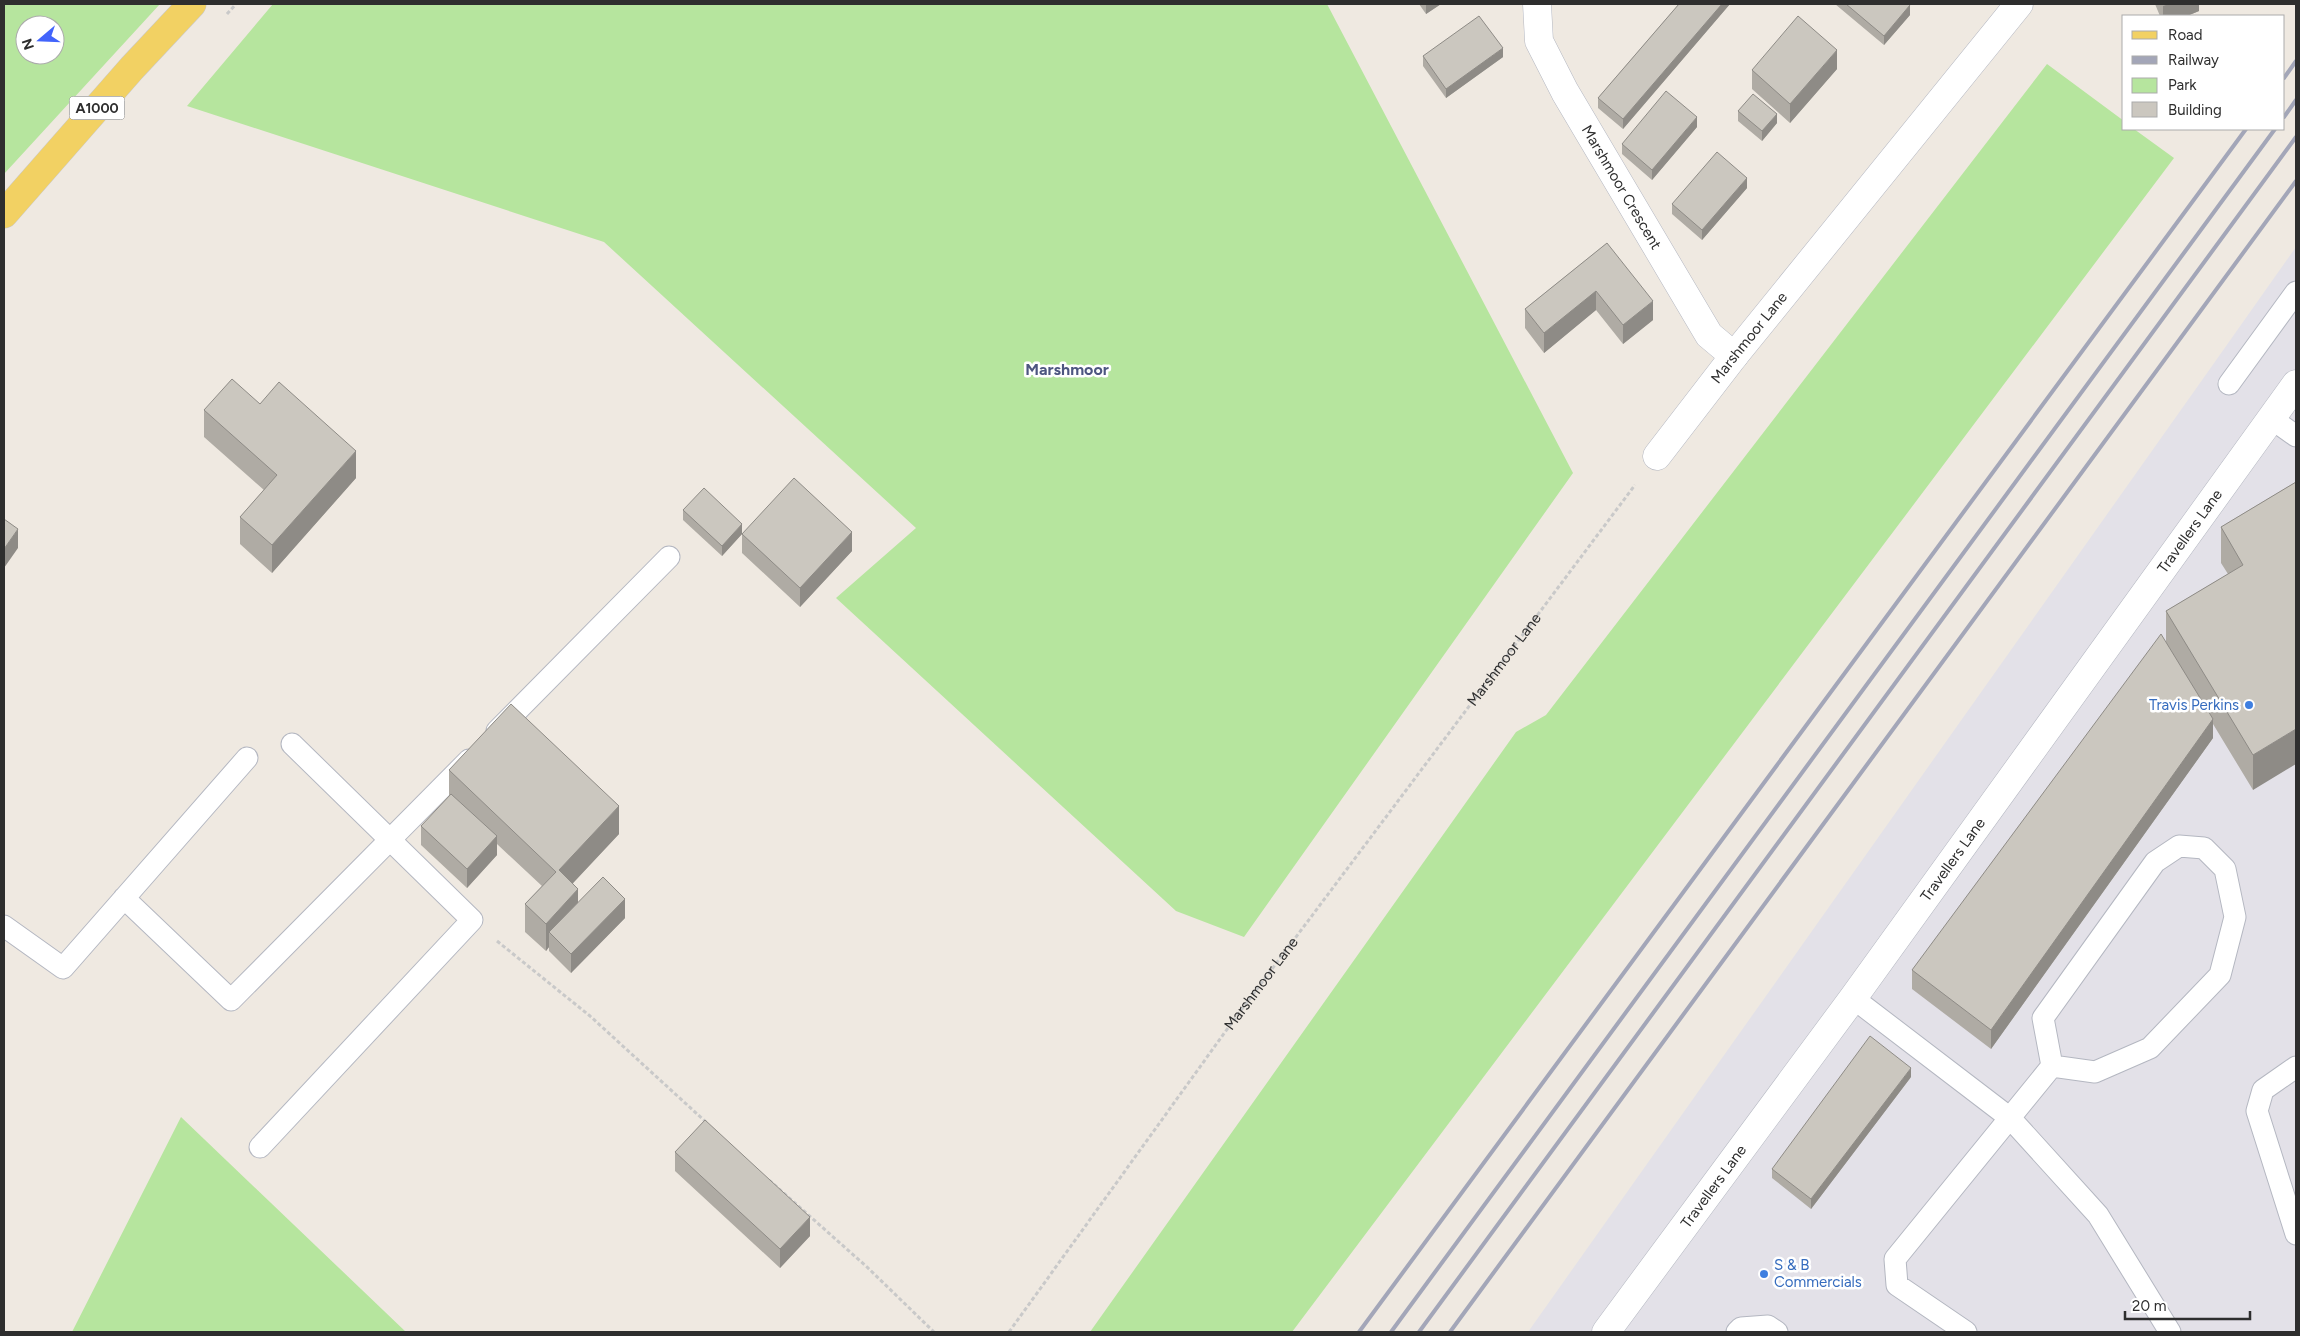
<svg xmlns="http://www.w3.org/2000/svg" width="2300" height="1336" font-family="Figtree,sans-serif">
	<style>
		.industrial { fill: #e3e1e8 }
		.green { fill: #b6e59e; fill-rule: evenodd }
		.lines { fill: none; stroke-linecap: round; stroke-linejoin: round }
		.service-casing { stroke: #b4b7c1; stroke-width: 23 }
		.minor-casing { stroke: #b4b7c1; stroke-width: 29 }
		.primary-casing { stroke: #c9c9c9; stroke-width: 29 }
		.path { stroke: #c9c9c9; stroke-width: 3; stroke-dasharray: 4 2.5; stroke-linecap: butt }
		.service { stroke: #fff; stroke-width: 21 }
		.minor { stroke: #fff; stroke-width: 28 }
		.primary { stroke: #f2d163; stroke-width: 28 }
		.rail { stroke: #a3a6b8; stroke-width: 4 }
		.wall { fill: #afaba4 }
		.shaded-wall { fill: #8e8b86 }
		.building { fill: #cbc7bf; stroke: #8e8b86 }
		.shop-dot { fill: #3f7fe0; stroke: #fff; stroke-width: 2 }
		.labels { text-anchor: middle; stroke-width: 5; stroke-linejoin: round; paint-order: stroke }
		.shield { fill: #fff; stroke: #6d6d6d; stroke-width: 1 }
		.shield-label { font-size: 14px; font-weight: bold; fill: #2e2e2e }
		.street-label { font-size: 15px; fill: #2e2e2e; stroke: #fff }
		.shop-label { font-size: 15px; fill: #366cbe; stroke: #fff; text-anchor: end }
		.neighbourhood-label { font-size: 16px; font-weight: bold; fill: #4d5680; stroke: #fff }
	</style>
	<rect width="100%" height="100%" fill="#efe9e1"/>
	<path class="industrial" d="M2296 247V1332H1528L2200 383Z"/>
	<path class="green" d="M4 4H160L4 174ZM25 25H55V55H25Z
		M273 4H1327L1573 473 1244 937 1176 911 836 598 916 528 604 242 187 106Z
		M2047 64 2124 121V129H2134L2174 158 1292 1332H1090L1516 732 1546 715Z
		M181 1117 406 1332H72Z"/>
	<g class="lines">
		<g class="service-casing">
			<path id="service" d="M2229 384 2296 292
				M2272 419 2296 436
				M497 731 669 557
				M124 898 231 1000 469 760
				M4 926 63 968 247 758
				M1853 998 2010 1118 2098 1215 2170 1332
				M2296 1067 2263 1090 2257 1111 2296 1234
				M260 1147 472 920 292 744
				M1737 1332 1741 1328 1768 1326 1777 1332
				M1966 1332 1897 1285 1895 1259 2052 1066 2095 1072 2150 1048 2220 975 2235 917 2225 869 2204 848 2179 846 2155 862 2043 1018 2052 1066"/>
		</g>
		<g class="minor-casing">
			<g id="minor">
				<path id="s2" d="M1537 4 1539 41 1565 92 1709 335 1734 356"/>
				<path id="s3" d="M1657 456 1734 356 2019 4"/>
				<path id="s4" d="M1606 1332 1853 998 2296 384"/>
			</g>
		</g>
		<g class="primary-casing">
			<path id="primary" d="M4 214 132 68 192 4"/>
		</g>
		<g class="path">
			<path d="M227 14 236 4"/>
			<path d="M497 941 590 1016 707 1123"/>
			<path d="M769 1180 867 1267 934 1332"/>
			<path id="s1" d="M1009 1332 1233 1021 1635 485"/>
		</g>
		<use href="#service" class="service"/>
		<use href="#minor" class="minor"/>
		<use href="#primary" class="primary"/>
		<path class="rail" d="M2284 78 2296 61
			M2284 117 2296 100
			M1359 1332 2246 129
			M1391 1332 2275 129
			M1419 1332 2296 137
			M1450 1332 2296 181"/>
	</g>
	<path class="wall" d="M1419 4H1441L1426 14Z
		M1679 4H1730L1623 129 1598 108V98Z
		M1835 4H1908L1910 15 1884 45Z
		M2155 4H2199V11L2187 16H2160Z
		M1423 56 1503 57 1446 98 1423 66Z
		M1837 69 1790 123 1752 89V70Z
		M1738 111 1777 123 1762 141 1738 121Z
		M1697 127 1652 180 1622 154V144Z
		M1747 188 1702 240 1672 214V204Z
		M1607 243 1653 320 1623 344 1596 310 1544 353 1525 328V309Z
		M260 404 356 478 272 573 240 544V517L264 490 204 437V410Z
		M2296 482 2253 790 2213 724V738L1991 1049 1912 989V970L2166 643V611L2228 574 2221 563V527Z
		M683 510 742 534 722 556 683 520Z
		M742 534 852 551 800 607 742 553Z
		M449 770 619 834 573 883 578 903 625 918 571 973 549 951V947L546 951 525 932V904L542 886 497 844V855L467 888 421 845V826L449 797Z
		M1911 1077 1811 1209 1772 1178V1169Z
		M675 1152 810 1236 780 1268 675 1171Z"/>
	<path class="shaded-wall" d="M1426 4H1441L1426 14Z
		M1722 4H1730L1623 129V119Z
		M2169 4H2199V11L2187 16H2163V6Z
		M1910 5V15L1884 45V36Z
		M1503 48V57L1446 98V89Z
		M1837 50V69L1790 123V104Z
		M1777 114V123L1762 141V131Z
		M1697 117V127L1652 180V170Z
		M1747 178V188L1702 240V230Z
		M1596 291V310L1544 353V333Z
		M1653 301V320L1623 344V325Z
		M356 451V478L272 573V545Z
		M742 524V534L722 556V546Z
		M18 529V548L4 568V549Z
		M852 532V551L800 607V588Z
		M2213 719V738L1991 1049V1030Z
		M2296 729V764L2253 790V755Z
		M619 806V834L559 898V870Z
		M497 836V855L467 888V869Z
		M578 889V916L549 932V947L546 951V924Z
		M625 899V918L571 973V954Z
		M1911 1068V1077L1811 1209V1199Z
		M810 1217V1236L780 1268V1249Z"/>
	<path class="building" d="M1679 4H1722L1623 119 1598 98Z
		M1846 4H1908L1910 5 1884 36Z
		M1479 16 1503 48 1446 89 1423 56Z
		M1798 16 1837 50 1790 104 1752 70Z
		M1666 91 1697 117 1652 170 1622 144Z
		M1753 94 1777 114 1762 131 1738 111Z
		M1717 152 1747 178 1702 230 1672 204Z
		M1607 243 1653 301 1623 325 1596 291 1544 333 1525 309Z
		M232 379 260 404 279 382 356 451 272 545 240 517 277 475 204 410Z
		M794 478 852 532 800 588 742 534Z
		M2296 482V729L2253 755 2166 611 2243 565 2221 527Z
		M704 488 742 524 722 546 683 510Z
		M4 519 18 529 4 549Z
		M2161 634 2213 719 1991 1030 1912 970Z
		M511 704 619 806 559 870 578 889 546 924 525 904 556 872 449 770Z
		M451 794 497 836 467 869 421 826Z
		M603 877 625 899 571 954 549 932Z
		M1870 1036 1911 1068 1811 1199 1772 1169Z
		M705 1120 810 1217 780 1249 675 1152Z"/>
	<g class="shop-dot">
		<circle cx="2249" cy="705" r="5"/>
		<circle cx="1764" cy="1274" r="5"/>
	</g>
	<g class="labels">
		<rect class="shield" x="69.5" y="96.5" width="55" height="23" rx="4"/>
		<g class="shield-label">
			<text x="97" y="113">A1000</text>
		</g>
		<g class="street-label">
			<text dy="5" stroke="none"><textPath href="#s2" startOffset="205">Marshmoor Crescent</textPath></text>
			<text dy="5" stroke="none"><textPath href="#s3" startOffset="150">Marshmoor Lane</textPath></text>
			<text dy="5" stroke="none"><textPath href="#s4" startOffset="991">Travellers Lane</textPath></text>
			<text dy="5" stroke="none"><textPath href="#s1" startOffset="835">Marshmoor Lane</textPath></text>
			<text dy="5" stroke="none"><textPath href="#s4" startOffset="586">Travellers Lane</textPath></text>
			<text dy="5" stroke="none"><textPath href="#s1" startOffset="430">Marshmoor Lane</textPath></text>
			<text dy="5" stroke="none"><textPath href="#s4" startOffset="181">Travellers Lane</textPath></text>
		</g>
		<g class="shop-label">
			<text x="2239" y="710">Travis Perkins</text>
			<text x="1774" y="1270" text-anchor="start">S &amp; B<tspan x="1774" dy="17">Commercials</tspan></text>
		</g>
		<g class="neighbourhood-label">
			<text x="1067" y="375">Marshmoor</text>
		</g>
	</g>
	<rect width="2300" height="1336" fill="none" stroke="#2e2e2e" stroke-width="10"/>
	<rect x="2122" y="15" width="162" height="115" fill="#ffffff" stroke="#ababab"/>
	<rect x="2132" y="31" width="25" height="8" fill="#f2d163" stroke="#ababab"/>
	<text x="2168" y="40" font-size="15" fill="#2e2e2e">Road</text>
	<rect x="2132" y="56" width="25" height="8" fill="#a3a6b8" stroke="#ababab"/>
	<text x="2168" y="65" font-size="15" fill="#2e2e2e">Railway</text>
	<rect x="2132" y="78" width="25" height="15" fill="#b6e59e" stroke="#ababab"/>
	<text x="2168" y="90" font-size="15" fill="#2e2e2e">Park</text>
	<rect x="2132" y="102" width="25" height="15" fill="#cbc7bf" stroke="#ababab"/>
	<text x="2168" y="115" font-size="15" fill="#2e2e2e">Building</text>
	<g transform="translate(40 40) rotate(251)"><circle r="24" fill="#ffffff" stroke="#ababab"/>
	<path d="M0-4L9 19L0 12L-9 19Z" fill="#4264fb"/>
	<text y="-8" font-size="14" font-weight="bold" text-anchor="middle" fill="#2e2e2e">N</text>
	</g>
	<path d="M2125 1311v8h125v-8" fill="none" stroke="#2e2e2e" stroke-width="2.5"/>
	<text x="2132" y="1311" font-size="15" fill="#2e2e2e" stroke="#ffffff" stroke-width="4" paint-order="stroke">20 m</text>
</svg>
